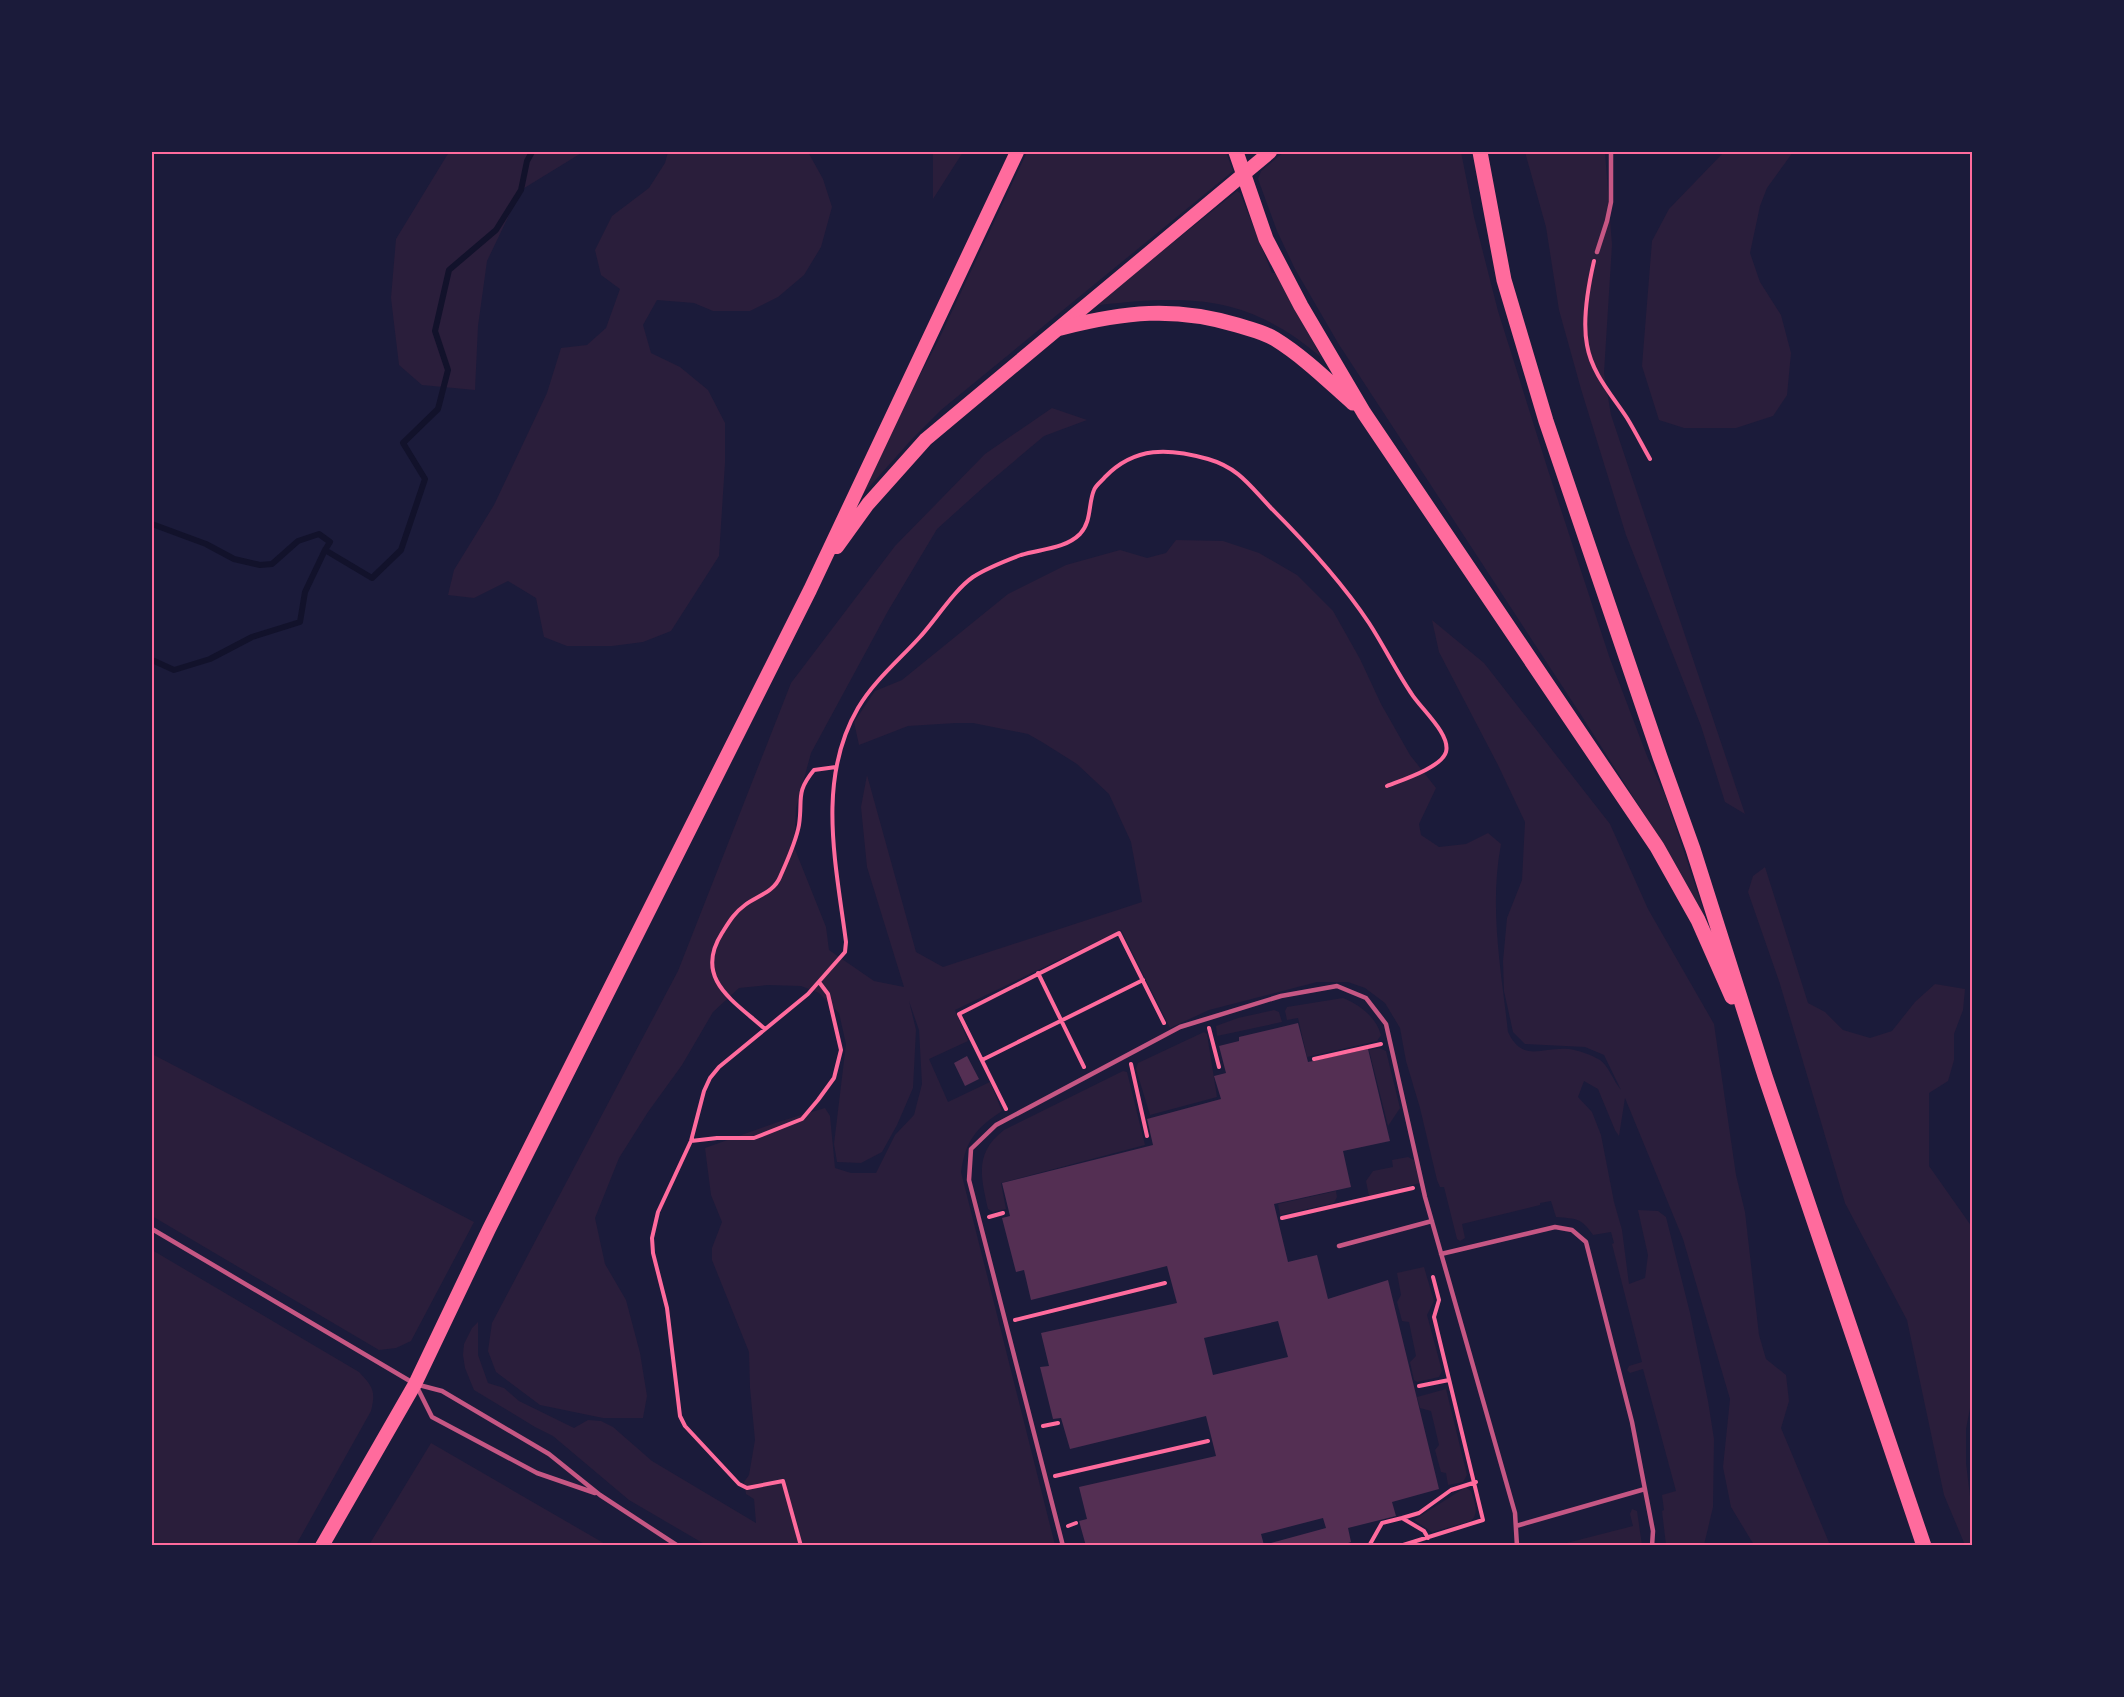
<svg xmlns="http://www.w3.org/2000/svg" width="2124" height="1697" font-family="Ubuntu,sans-serif">
	<style>
		.green { fill: #2a1e3b }
		.lines { fill: none; stroke-linecap: round; stroke-linejoin: round }
		.stream { stroke: #12122b; stroke-width: 6 }
		.building { fill: #542f53; fill-rule: evenodd }
		.path { stroke: #ff6b9d; stroke-width: 4 }
		.service { stroke: #c65784; stroke-width: 4.5 }
		.primary { stroke: #ff6b9d; stroke-width: 14 }
		.trunk { stroke: #ff6b9d; stroke-width: 15 }
		.neatline { fill: none; stroke: #ff6b9d; stroke-width: 2 }
	</style>
	<rect width="100%" height="100%" fill="#1b1b3a"/>
	<path class="green" d="M449 152H583L521 190 487 261 478 326 475 390 422 385 399 365 391 298 396 239Z
		M668 152H808L823 179 832 207 821 247 804 275 778 297 750 311H713L694 303 657 300 643 325 651 353 680 367 708 390 725 423V463L719 556 671 631 643 642 612 646H567L544 637 536 598 508 581 474 598 448 595 454 570 494 505 547 393 561 348 587 345 606 328 620 289 601 275 595 250 612 216 649 188 665 163Z
		M933 152H963L933 199Z
		M1027 152H1226L1233 171 941 410 912 439 862 495 902 409 938 341Z
		M1284 152H1461L1474 217 1498 311 1548 470 1609 656 1647 756 1665 795 1706 918 1646 817 1583 718 1338 343 1295 269 1277 231 1258 179 1261 171Z
		M1525 152H1605L1612 245 1604 373 1611 415 1745 814 1725 802 1701 726 1626 535 1581 389 1559 310 1546 227Z
		M1724 152H1793L1767 188 1760 206 1750 253 1760 282 1781 315 1791 353 1787 395 1773 416 1736 428H1684L1659 420 1642 366 1652 241 1669 209Z
		M1237 191 1240 193 1272 273H1275L1322 358C1248 295 1192 295 1100 305L1098 303Z
		M1052 408 1087 420 1044 436 987 484 937 529 888 611 811 753 796 808 794 847 826 927 829 950 874 981 904 987 867 867 861 807 867 775 916 952 943 967 1142 902 1131 842 1109 794 1077 764 1042 742 1028 734 973 723H956L908 726 859 745 854 722 875 691 902 680 1008 594 1066 565 1120 550 1147 558 1166 553 1176 540 1223 541 1259 553 1297 575 1333 611 1360 659 1381 704 1410 755 1436 788 1419 824 1421 835 1439 847 1466 844 1488 833 1501 844C1489 908 1501 968 1508 1032 1523 1064 1543 1046 1569 1049 1577 1050 1592 1055 1600 1060 1608 1065 1614 1082 1621 1090L1604 1055 1585 1047 1525 1044 1513 1032 1504 991 1503 961 1507 918 1522 880 1525 822 1498 765 1439 652 1432 620 1484 663 1610 824 1648 909 1714 1024 1736 1175 1745 1212 1759 1335 1766 1359 1786 1375 1789 1401 1781 1428 1830 1545H1754L1731 1507 1723 1467 1730 1399 1683 1239 1625 1098 1619 1136 1615 1130 1598 1089 1584 1081 1578 1097 1592 1112 1601 1135 1614 1202 1622 1230 1629 1284 1645 1278 1648 1255 1638 1210 1658 1211 1666 1217 1690 1313 1708 1401 1714 1439 1713 1507 1704 1545H1666L1662 1511 1664 1510 1662 1495 1676 1491 1643 1369 1630 1373 1627 1370 1629 1366 1642 1362 1612 1244 1614 1243 1611 1232 1593 1235C1581 1217 1576 1219 1556 1217L1551 1201 1540 1203V1205L1462 1224 1465 1238 1460 1241 1457 1239 1444 1187H1440L1437 1180 1420 1108 1406 1061 1400 1028 1385 1003 1365 988 1348 982H1317L1209 1010 1170 1028 1121 930 955 1010 968 1041 929 1059 948 1102 990 1082 1002 1111C976 1128 966 1140 961 1172L1055 1545H706L629 1500 553 1436 535 1427 474 1390 465 1368 463 1355 464 1344 472 1328 478 1322V1355L488 1383 504 1388 519 1401 574 1428 588 1420 601 1421 613 1427 652 1461 756 1523 754 1499 746 1494 744 1482 749 1475 755 1440 750 1388 749 1352 712 1260V1248L722 1222 711 1195 705 1148 778 1122 825 1108 830 1116 835 1168 851 1173H876L895 1135 914 1115 922 1084 919 1030 909 1001 916 1030 913 1088 897 1125 882 1152 861 1163 837 1162 834 1144 846 1044 839 1013 819 993 801 986 768 985 739 988 713 1012 682 1065 648 1112 619 1158 595 1218 605 1264 626 1300 640 1353 647 1396 643 1418H603L540 1405 496 1372 488 1351 492 1323 678 971 791 683 895 546 985 454Z
		M1765 867 1808 1003 1825 1012 1843 1030 1870 1038 1892 1031 1915 1002 1935 984 1965 989 1963 1010 1954 1034V1060L1948 1081 1929 1093V1166L1972 1227V1398L1966 1429V1463L1970 1496 1972 1498V1545H1965L1944 1495 1907 1320 1845 1203 1780 984 1748 892 1753 876Z
		M1343 998C1360 1005 1376 1017 1381 1035L1377 1041 1307 1057 1298 1018 1287 1020 1285 1011 1287 1007Z
		M1274 1010 1279 1012 1282 1022 1217 1036 1216 1026 1238 1018Z
		M1204 1032 1207 1034 1217 1097 1150 1115 1136 1069 1138 1063Z
		M1379 1048 1386 1051 1400 1108 1388 1126 1369 1050Z
		M152 1054 474 1222 411 1341 396 1348 379 1350 152 1216Z
		M1123 1071 1127 1072 1145 1145 1001 1183 1006 1209 993 1212 988 1209C981 1177 974 1153 1004 1130Z
		M1408 1157 1414 1160 1420 1183 1369 1196 1366 1181 1373 1171 1393 1167 1392 1160Z
		M1336 1191 1337 1197 1334 1203 1280 1215 1278 1204Z
		M152 1250 359 1372C373 1387 376 1391 371 1411L296 1545H152Z
		M1424 1267 1434 1301 1427 1315 1442 1371 1439 1377 1417 1382 1414 1380 1410 1362 1416 1356 1409 1322 1402 1321 1397 1302 1401 1295 1397 1273Z
		M1446 1389 1467 1475 1463 1482 1448 1485 1446 1473 1441 1472 1435 1450 1439 1445 1431 1411 1420 1408 1417 1397Z
		M431 1443 607 1545H369Z
		M1466 1487 1471 1491C1474 1501 1480 1513 1471 1521L1432 1532 1414 1520Z
		M1632 1509 1637 1511 1642 1545H1559L1633 1526 1630 1514Z"/>
	<g class="lines">
		<path class="stream" d="M152 524 206 544 234 559 260 565 272 564 298 541 319 534 330 542 325 550
			M152 660 174 670 210 659 252 637 300 622 305 592 325 550 372 578 401 550 425 479 403 443 438 409 448 370 435 331 449 270 496 230 521 190 527 161 532 152"/>
	</g>
	<path class="building" d="M1298 1023 1308 1062 1368 1049 1390 1141 1343 1151 1351 1187 1274 1204 1288 1262 1317 1255 1328 1299 1388 1280 1439 1489 1392 1502 1396 1516 1348 1528 1351 1542 1340 1546H1086L1079 1521 1087 1519 1079 1487 1216 1456 1206 1416 1070 1449 1061 1418 1053 1419 1040 1367 1049 1366 1041 1333 1177 1303 1167 1266 1031 1300 1024 1270 1016 1272 1002 1218 1010 1216 1002 1183 1153 1145 1147 1119 1221 1099 1214 1076 1226 1073 1219 1046 1239 1041V1037ZM1278 1321 1288 1357 1213 1375 1204 1338ZM1323 1518 1326 1528 1264 1545 1261 1534Z
		M967 1056 979 1079 965 1086 954 1063Z"/>
	<g class="lines">
		<path class="path" d="M1594 261C1588 287 1582 319 1587 345 1592 374 1612 395 1627 418 1635 431 1642 445 1650 459
			M1038 973 1084 1067
			M1209 1028 1219 1067
			M765 1029C734 1001 693 979 722 933 729 922 734 913 745 905 757 896 774 892 780 877 787 861 796 842 799 825 803 799 795 793 814 770L836 767
			M1314 1059 1381 1044
			M982 1060 1143 980
			M1131 1064 1147 1136
			M1006 1109 959 1014 1119 933 1164 1023
			M691 1141 717 1138H754L802 1119 818 1100 834 1078 841 1050 828 994 819 982
			M989 1217 1003 1213
			M1282 1218 1413 1188
			M1015 1320 1165 1283
			M1419 1386 1449 1380
			M1043 1426 1058 1423
			M1055 1476 1208 1441
			M1402 1518 1419 1513 1451 1490 1476 1482
			M1068 1526 1076 1523
			M801 1546 783 1481 747 1488 739 1484 685 1426 680 1416 667 1308 653 1253 652 1238 658 1212 691 1141 704 1091 710 1078 719 1067 808 994 845 952 846 942C836 864 816 780 858 708 874 681 898 661 919 638 935 621 954 590 973 577 987 568 1005 561 1021 555 1040 549 1065 549 1080 534 1092 521 1088 504 1094 490 1096 485 1102 481 1105 477 1135 446 1169 448 1208 459 1239 468 1250 486 1271 508 1307 544 1341 581 1369 623 1384 646 1396 671 1411 693 1420 708 1451 734 1446 752 1442 767 1402 780 1387 786
			M1369 1546 1382 1523 1402 1518 1424 1531 1428 1538
			M1400 1546 1483 1520 1434 1317 1439 1300 1433 1277"/>
		<path class="service" d="M1597 252 1607 221 1611 202V152
			M152 1229 415 1384 442 1391 549 1454 600 1495 678 1546
			M1339 1246 1432 1221
			M1441 1254 1555 1227 1572 1230 1586 1242 1632 1422 1653 1531 1652 1546
			M417 1387 432 1417 537 1473 595 1493
			M1516 1526 1645 1489
			M1063 1546 969 1180 971 1149 996 1125 1180 1027 1281 996 1337 986 1366 998 1386 1024 1425 1197 1515 1513 1517 1546"/>
		<path class="primary" d="M837 547 868 504 926 439 1270 152
			M322 1546 415 1384 489 1229 810 590 1017 152"/>
		<path class="trunk" d="M1236 152 1266 239 1301 306 1364 413 1657 847 1698 920 1732 997
			M1480 152 1504 280 1546 421 1660 757 1693 849 1765 1076 1924 1546
			M1061 328C1124 312 1174 306 1237 325 1250 329 1264 332 1275 339 1304 357 1328 381 1353 403"/>
	</g>
	<rect width="2124" height="1697" fill="none" stroke="#1b1b3a" stroke-width="306"/>
	<rect x="153" y="153" width="1818" height="1391" class="neatline"/>
</svg>
